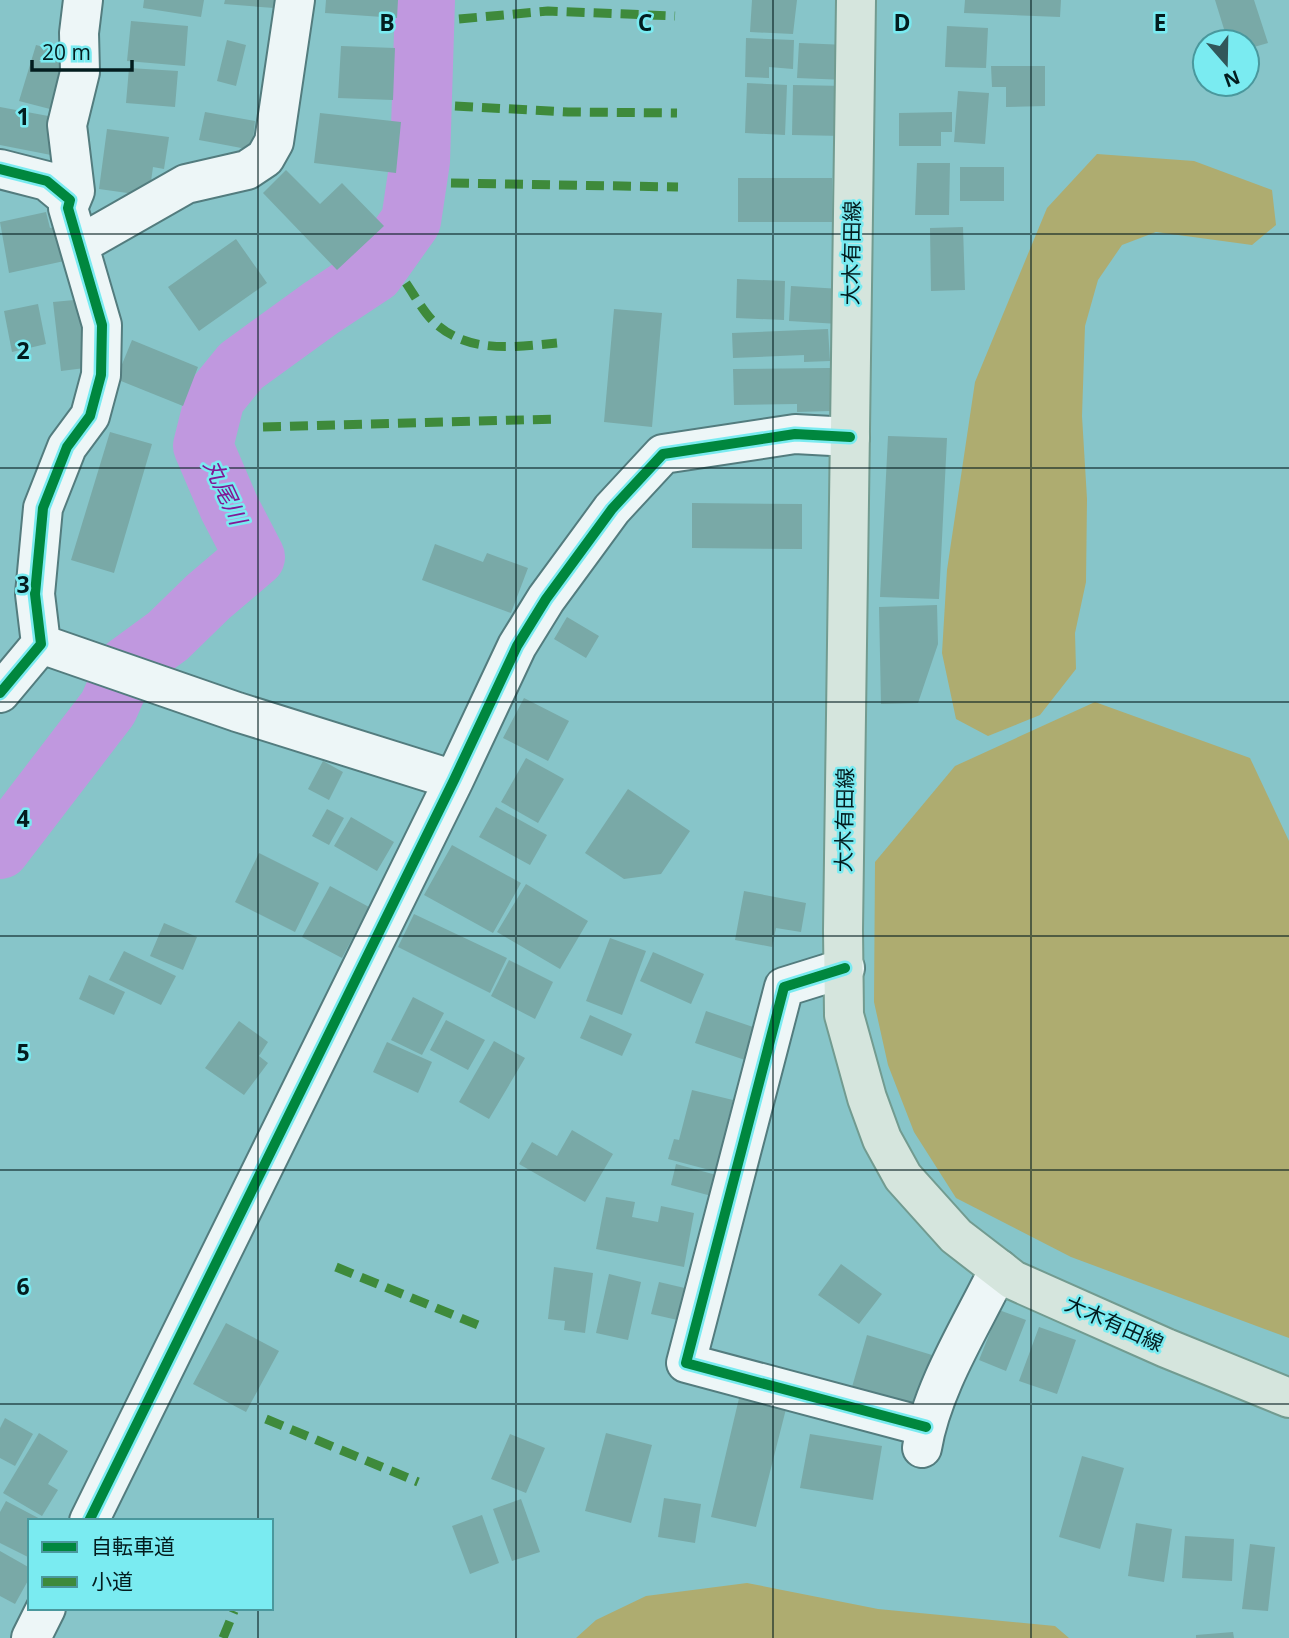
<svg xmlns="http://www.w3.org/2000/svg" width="1289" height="1638" font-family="'Open Sans','Noto Sans JP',sans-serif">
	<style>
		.green { fill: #aeac70 }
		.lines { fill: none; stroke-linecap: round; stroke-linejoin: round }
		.river { stroke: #c098df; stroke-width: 60 }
		.building { fill: #79a9a7 }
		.minor-casing { stroke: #537c7e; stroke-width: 42 }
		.major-casing { stroke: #729b90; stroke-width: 42 }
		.minor { stroke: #edf6f7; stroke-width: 38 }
		.major { stroke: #d5e5dd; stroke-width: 38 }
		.quiet { stroke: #3e8a3b; stroke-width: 9; stroke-dasharray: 18 9; stroke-linecap: butt }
		.cycleway-casing { stroke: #7aebf1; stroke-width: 15 }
		.cycleway { stroke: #00873e; stroke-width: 10 }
		.grid { fill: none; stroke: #031c1e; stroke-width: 2; stroke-opacity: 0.55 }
		.labels { text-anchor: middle; stroke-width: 5; stroke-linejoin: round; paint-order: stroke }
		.street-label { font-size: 21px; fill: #031c1e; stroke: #7aebf1 }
		.water-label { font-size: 23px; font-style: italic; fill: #821894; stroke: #7aebf1 }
		.grid-label { font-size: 23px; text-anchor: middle; font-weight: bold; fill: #031c1e; stroke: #7aebf1; stroke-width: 5; stroke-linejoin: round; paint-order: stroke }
	</style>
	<rect width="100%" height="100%" fill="#87c5c9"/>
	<path class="green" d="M1097 154 1194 161 1272 190 1276 225 1252 245 1156 232 1122 245 1098 280 1085 326 1082 416 1087 499 1086 582 1075 633 1076 669 1040 715 988 736 956 719 942 653 947 570 975 382 1047 208Z
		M1095 702 1250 758 1289 841V1338L1071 1257 956 1198 914 1132 888 1065 874 1002 875 862 955 766Z
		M747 1583 878 1609 1055 1626 1069 1638H576L596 1620 646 1596Z"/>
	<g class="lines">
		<path class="river" d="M0 849 108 708 127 666 168 636 208 597 255 557 229 507 203 446 215 398 241 366 321 308 374 273 411 221 420 161 425 0"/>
	</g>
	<path class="building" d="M144 0H204L201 17 143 8Z
		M225 0H275L274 8 224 4Z
		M326 0H398L397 18 325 13Z
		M752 0H797L793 34 750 32Z
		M965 0H1061L1060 17 964 13Z
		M1215 0H1254L1268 43 1247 49V42H1228Z
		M131 21 188 26 185 66 127 61Z
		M947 26 988 28 986 68 945 67Z
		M746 38 794 40 793 69 769 67V78L745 77Z
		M227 40 246 45 236 86 217 81Z
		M799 43 847 45 846 80 797 78Z
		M36 45 67 53 50 109 19 101Z
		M341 46 395 48 393 100 338 98Z
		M991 66H1045V106L1006 107V87H992Z
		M129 68 178 71 175 107 126 103Z
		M747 83 787 85 785 135 745 133Z
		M793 85 845 86 844 136 792 135Z
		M958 91 989 93 985 144 954 142Z
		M0 107 59 118 51 155 0 145Z
		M205 112 255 121 252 150 199 140Z
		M952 112V132H941V146H899V113Z
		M320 113 401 122 396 173 314 163Z
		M107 129 169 137 164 169 153 167 149 196 99 189Z
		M917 163H950L949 215H915Z
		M960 167H1004V201H960Z
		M286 170 320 204 342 183 384 226 337 270 263 193Z
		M738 178H832V222H738Z
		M46 212 50 228 61 226 69 260 9 273 0 222Z
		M963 227 965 290 931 291 930 228Z
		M236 239 267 283 199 331 168 287Z
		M737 279 785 281 784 320 736 318Z
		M791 286 841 289 839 324 789 321Z
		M85 299 93 367 61 371 53 302Z
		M38 304 46 344 12 352 4 311Z
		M614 309 662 313 652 427 604 422Z
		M828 329 830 361 804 362V355L733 358 732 333Z
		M132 340 198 367 183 406 116 379Z
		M830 368V411L797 412V404L734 405 733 369Z
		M110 432 152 444 114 573 71 560Z
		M888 436 947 438 939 599 880 597Z
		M692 503 802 504V549L692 548Z
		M435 544 483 562 487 553 528 568 511 613 422 580Z
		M937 605 938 644 918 703 881 704 879 607Z
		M567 617 599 636 586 658 554 639Z
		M524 698 569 721 548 761 503 738Z
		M526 758 564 779 538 823 501 802Z
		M323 761 343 772 329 800 308 789Z
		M628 789 690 831 661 874 624 879 585 853Z
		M496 807 547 835 530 865 479 837Z
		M327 809 344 818 329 845 312 836Z
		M351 817 394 842 377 871 334 846Z
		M452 845 521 883 493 933 424 895Z
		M259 853 319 883 295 932 235 902Z
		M526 884 588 921 560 969 497 932Z
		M330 886 369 907 342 958 302 937Z
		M744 891 806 903 801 932 776 928 772 947 735 940Z
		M414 914 507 958 490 993 398 947Z
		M164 923 197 937 183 970 150 956Z
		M610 938 646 951 622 1015 586 1001Z
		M124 951 176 976 161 1005 109 980Z
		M653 952 704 974 691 1004 640 981Z
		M509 960 553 982 535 1019 491 996Z
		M89 975 125 992 114 1015 79 999Z
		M413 997 444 1013 422 1055 391 1040Z
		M706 1011 756 1028 745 1060 695 1043Z
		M590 1015 632 1034 622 1056 580 1038Z
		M446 1020 485 1040 468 1070 430 1050Z
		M239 1021 268 1042 259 1056 268 1063 244 1095 205 1068Z
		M494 1041 525 1058 489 1119 459 1102Z
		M387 1042 432 1062 418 1093 373 1072Z
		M692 1090 733 1100 727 1124 733 1126 721 1173 668 1159 674 1139 679 1140Z
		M572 1130 613 1154 585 1202 519 1164 532 1142 557 1156Z
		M676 1164 720 1176 715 1197 671 1185Z
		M606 1197 635 1202 632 1217 658 1222 661 1206 694 1213 684 1267 596 1249Z
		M841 1264 882 1294 859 1324 818 1295Z
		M554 1267 593 1273 585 1333 564 1330 565 1321 548 1319Z
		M609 1274 641 1282 628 1340 596 1333Z
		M659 1282 689 1289 682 1321 651 1314Z
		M999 1310 1026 1320 1006 1371 979 1360Z
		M226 1323 279 1351 246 1412 193 1384Z
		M1039 1327 1076 1340 1057 1394 1019 1381Z
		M867 1335 932 1355 916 1406 852 1387Z
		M740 1394 787 1405 756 1527 711 1517Z
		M5 1418 33 1434 15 1466 0 1458V1428Z
		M39 1433 68 1451 48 1484 58 1490 42 1516 3 1493Z
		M606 1433 652 1445 631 1523 585 1511Z
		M510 1434 545 1448 526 1493 491 1479Z
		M810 1434 882 1446 873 1500 800 1488Z
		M1082 1456 1124 1468 1100 1549 1059 1537Z
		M664 1498 701 1504 695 1543 658 1537Z
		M521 1499 540 1552 512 1561 493 1509Z
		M6 1501 44 1521H30V1558L0 1543V1512Z
		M482 1515 499 1563 470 1574 452 1526Z
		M1136 1523 1172 1529 1164 1582 1128 1576Z
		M1185 1536 1234 1539 1232 1581 1182 1578Z
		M1250 1544 1275 1547 1268 1611 1242 1609Z
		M0 1551 30 1568V1577L15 1604 0 1596Z
		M1233 1632 1234 1638H1196V1635Z"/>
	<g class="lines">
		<g class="minor-casing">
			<path id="minor" d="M0 169 47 181 70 200 68 208 102 325 101 375 90 416 67 447 43 508 35 594 41 644 0 693
				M68 208 75 191 67 125 80 72 79 33 83 0
				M79 245 186 184 247 170 265 158 274 142 295 0
				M41 644 237 712 454 780
				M845 968 784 987 686 1363 926 1427
				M922 1448C932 1387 972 1325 999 1269
				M89 1521 454 780 517 646 546 599 612 509 663 454 795 434 850 437
				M31 1638 46 1608"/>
		</g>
		<g class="major-casing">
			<path id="major" d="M856 0 843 930 844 1015 867 1098 882 1139 903 1177 956 1236 1013 1280 1166 1348 1289 1398"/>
		</g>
		<use href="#minor" class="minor"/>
		<use href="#major" class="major"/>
		<path class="quiet" d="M459 19 548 11 675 16
			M455 106 568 112 677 113
			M451 183 678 187
			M406 283C415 296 424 313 435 323 469 354 515 347 557 343
			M263 427 556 419
			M336 1267 478 1325
			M266 1419 418 1482
			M223 1638 234 1611"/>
		<g class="cycleway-casing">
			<path id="cycleway" d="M0 169 47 181 70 200 68 208 102 325 101 375 90 416 67 447 43 508 35 594 41 644 0 693
				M845 968 784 987 686 1363 926 1427
				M89 1521 454 780 517 646 546 599 612 509 663 454 795 434 850 437"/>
		</g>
		<use href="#cycleway" class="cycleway"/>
	</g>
	<path class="grid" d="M258 0V1521M516 0V1638M773 0V1638M1031 0V1638M0 234H1289M0 468H1289M0 702H1289M0 936H1289M0 1170H1289M0 1404H1289M258 1608V1638"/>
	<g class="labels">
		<g class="street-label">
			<text transform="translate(852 253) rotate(-89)" y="7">大木有田線</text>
			<text transform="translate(845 820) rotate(-89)" y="7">大木有田線</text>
			<text transform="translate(1114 1324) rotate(24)" y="7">大木有田線</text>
		</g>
		<g class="water-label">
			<text transform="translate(225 492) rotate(65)" y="8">丸尾川</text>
		</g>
	</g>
	<g class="grid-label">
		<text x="387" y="31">B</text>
		<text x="645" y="31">C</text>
		<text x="902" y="31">D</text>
		<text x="1160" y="31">E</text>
		<text x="23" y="125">1</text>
		<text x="23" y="359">2</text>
		<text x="23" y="593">3</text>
		<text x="23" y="827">4</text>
		<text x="23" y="1061">5</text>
		<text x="23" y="1295">6</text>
	</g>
	<rect x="28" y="1519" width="245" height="91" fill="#7aebf1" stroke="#4a989d" stroke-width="2"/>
	<rect x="42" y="1542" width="35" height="10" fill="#00873e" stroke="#4a989d" stroke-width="2"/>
	<text x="91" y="1554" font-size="21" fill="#031c1e">自転車道</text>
	<rect x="42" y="1577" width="35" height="10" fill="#3e8a3b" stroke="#4a989d" stroke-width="2"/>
	<text x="91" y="1589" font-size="21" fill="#031c1e">小道</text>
	<g transform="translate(1226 63) rotate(160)"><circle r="33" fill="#7aebf1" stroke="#4a989d" stroke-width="2"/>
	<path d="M0-5L12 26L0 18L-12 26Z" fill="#31575a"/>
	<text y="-10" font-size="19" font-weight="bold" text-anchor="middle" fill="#031c1e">N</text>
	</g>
	<path d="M32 60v10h100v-10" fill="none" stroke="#031c1e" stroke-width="3.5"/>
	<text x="42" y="60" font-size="21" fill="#031c1e" stroke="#7aebf1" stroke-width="5" paint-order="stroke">20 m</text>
</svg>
